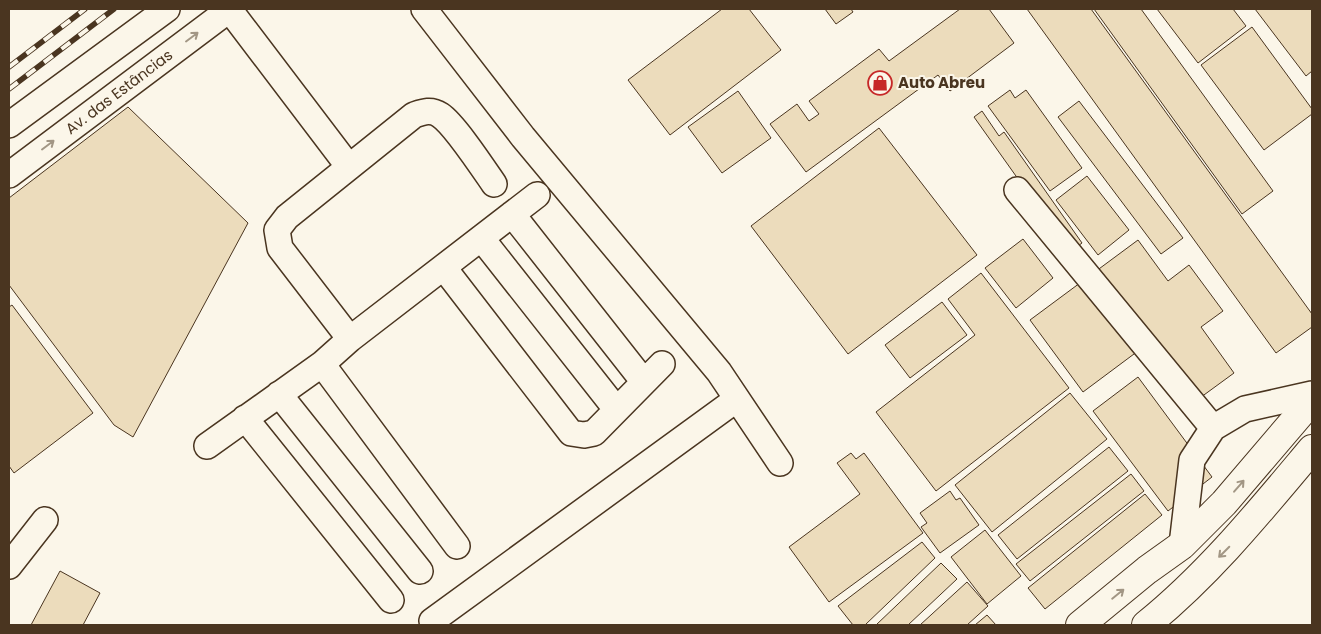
<svg xmlns="http://www.w3.org/2000/svg" width="1321" height="634" font-family="Poppins,sans-serif">
	<style>
		.building { fill: #ecdcbc; stroke: #4a3520 }
		.lines { fill: none; stroke-linecap: round; stroke-linejoin: round }
		.minor-casing { stroke: #4a3520; stroke-width: 28 }
		.major-casing { stroke: #4a3520; stroke-width: 30 }
		.minor { stroke: #fbf6e9; stroke-width: 25 }
		.major { stroke: #fbf6e9; stroke-width: 28 }
		.rail-casing { stroke: #4a3520; stroke-width: 5.5 }
		.rail { stroke: #fbf6e9; stroke-width: 4; stroke-dasharray: 11; stroke-linecap: butt }
		.oneway { stroke: #a29684 }
		.labels { text-anchor: middle; stroke-width: 4; stroke-linejoin: round; paint-order: stroke }
		.poi-label { font-size: 15px; font-weight: bold; fill: #4a3520; stroke: #fbf6e9; text-anchor: start }
		.street-label { font-size: 15px; fill: #4a3520; stroke: #fbf6e9 }
	</style>
	<rect width="100%" height="100%" fill="#fbf6e9"/>
	<path class="building" d="M722 9H749L781 50 670 135 628 80Z
		M825 9H851L853 12 836 24Z
		M960 9H989L1014 43 950 91 938 75 806 172 770 124 797 104 809 121 819 114 809 101 879 49 889 61Z
		M1027 9H1091L1312 314V327L1276 353Z
		M1094 9H1141L1273 191 1242 214Z
		M1157 9H1233L1246 26 1198 63Z
		M1255 9H1312V71L1306 76Z
		M1252 27 1312 109V114L1264 150 1201 65Z
		M1010 90 1015 98 1026 90 1082 168 1050 191 988 106Z
		M738 91 771 138 722 173 688 127Z
		M1079 101 1183 238 1161 254 1058 117Z
		M128 107 248 223 133 437 114 425 9 285V198Z
		M982 111 999 136 1004 132 1082 243 1070 252 974 117Z
		M879 128 977 255 848 354 751 226Z
		M1087 176 1129 230 1098 255 1056 200Z
		M1023 239 1053 278 1016 308 985 268Z
		M1138 240 1168 281 1189 265 1223 311 1201 327 1234 373 1182 411 1138 351 1083 392 1030 320Z
		M981 273 1069 388 936 491 876 412 975 335 948 299Z
		M942 302 967 335 910 378 885 345Z
		M12 305 93 413 14 473 9 466V307Z
		M1138 377 1212 477 1168 511 1093 411Z
		M1070 393 1107 439 992 532 955 485Z
		M1109 447 1128 471 1017 559 998 535Z
		M851 453 856 459 864 453 923 533 829 602 789 547 860 494 837 463Z
		M1131 474 1144 491 1030 581 1016 564Z
		M950 491 956 500 960 498 979 525 940 553 921 527 927 523 920 513Z
		M1145 494 1162 515 1045 609 1028 588Z
		M985 530 1021 576 987 604 951 557Z
		M922 542 935 558 865 625H853L838 606Z
		M941 563 957 579 908 625H876Z
		M60 571 100 593 83 625H31Z
		M967 582 988 606 967 625H920Z
		M987 615 996 625H975Z"/>
	<g class="lines">
		<g class="minor-casing">
			<path id="minor" d="M229 9 349 167
				M424 9 523 137 719 372 780 463
				M9 125 167 9
				M9 175 230 9
				M1017 190 1213 428
				M512 214 644 382
				M482 239 616 409
				M444 268 571 433 584 435 594 433 662 364
				M350 339 280 248 277 230 287 217 414 115C423 112 431 109 440 115 454 124 483 168 494 184
				M322 364 457 546
				M279 394 420 571
				M245 418 391 600
				M207 446 322 364 350 339 537 195
				M1182 545 1192 460 1213 428 1245 409 1312 394
				M9 566 45 520
				M432 621 737 399"/>
		</g>
		<g class="major-casing">
			<path id="major" d="M1080 625 1147 570 1182 545 1224 503 1312 400
				M1146 625C1209 574 1260 511 1312 449"/>
		</g>
		<use href="#minor" class="minor"/>
		<use href="#major" class="major"/>
		<g class="rail-casing">
			<path id="rail" d="M9 67 85 9
				M9 89 114 9"/>
		</g>
		<use href="#rail" class="rail"/>
	</g>
	<defs><path id="oneway-shaft" d="M-6 0H5M1.5-3L5.5 0L1.5 3" fill="none" stroke-width="1.6" stroke-linecap="round" stroke-linejoin="round" transform="scale(1.25)"/></defs>
	<g class="oneway">
		<use href="#oneway-shaft" transform="translate(192 37) rotate(-37)"/>
		<use href="#oneway-shaft" transform="translate(48 145) rotate(-37)"/>
		<use href="#oneway-shaft" transform="translate(1239 486) rotate(-49)"/>
		<use href="#oneway-shaft" transform="translate(1224 552) rotate(135)"/>
		<use href="#oneway-shaft" transform="translate(1118 594) rotate(-39)"/>
	</g>
	<defs>
		<g id="shop-ring" transform="scale(1.25)"><circle r="9.5" fill="#fbf6e9" stroke="#c62828" stroke-width="1.5"/><path d="M-5-2.5h2.3a2.7 3.5 0 0 1 5.4 0H5L5.5 6h-11ZM-1.5-2.5h3a1.5 2.3 0 0 0-3 0Z" fill="#c62828"/></g>
	</defs>
	<g fill-rule="evenodd">
		<use href="#shop-ring" x="880" y="83"/>
	</g>
	<g class="labels">
		<g class="poi-label">
			<text x="898" y="88">Auto Abreu</text>
		</g>
		<g class="street-label">
			<text transform="translate(119 92) rotate(-37)" y="5">Av. das Estâncias</text>
		</g>
	</g>
	<rect width="1321" height="634" fill="none" stroke="#4a3520" stroke-width="20"/>
</svg>
